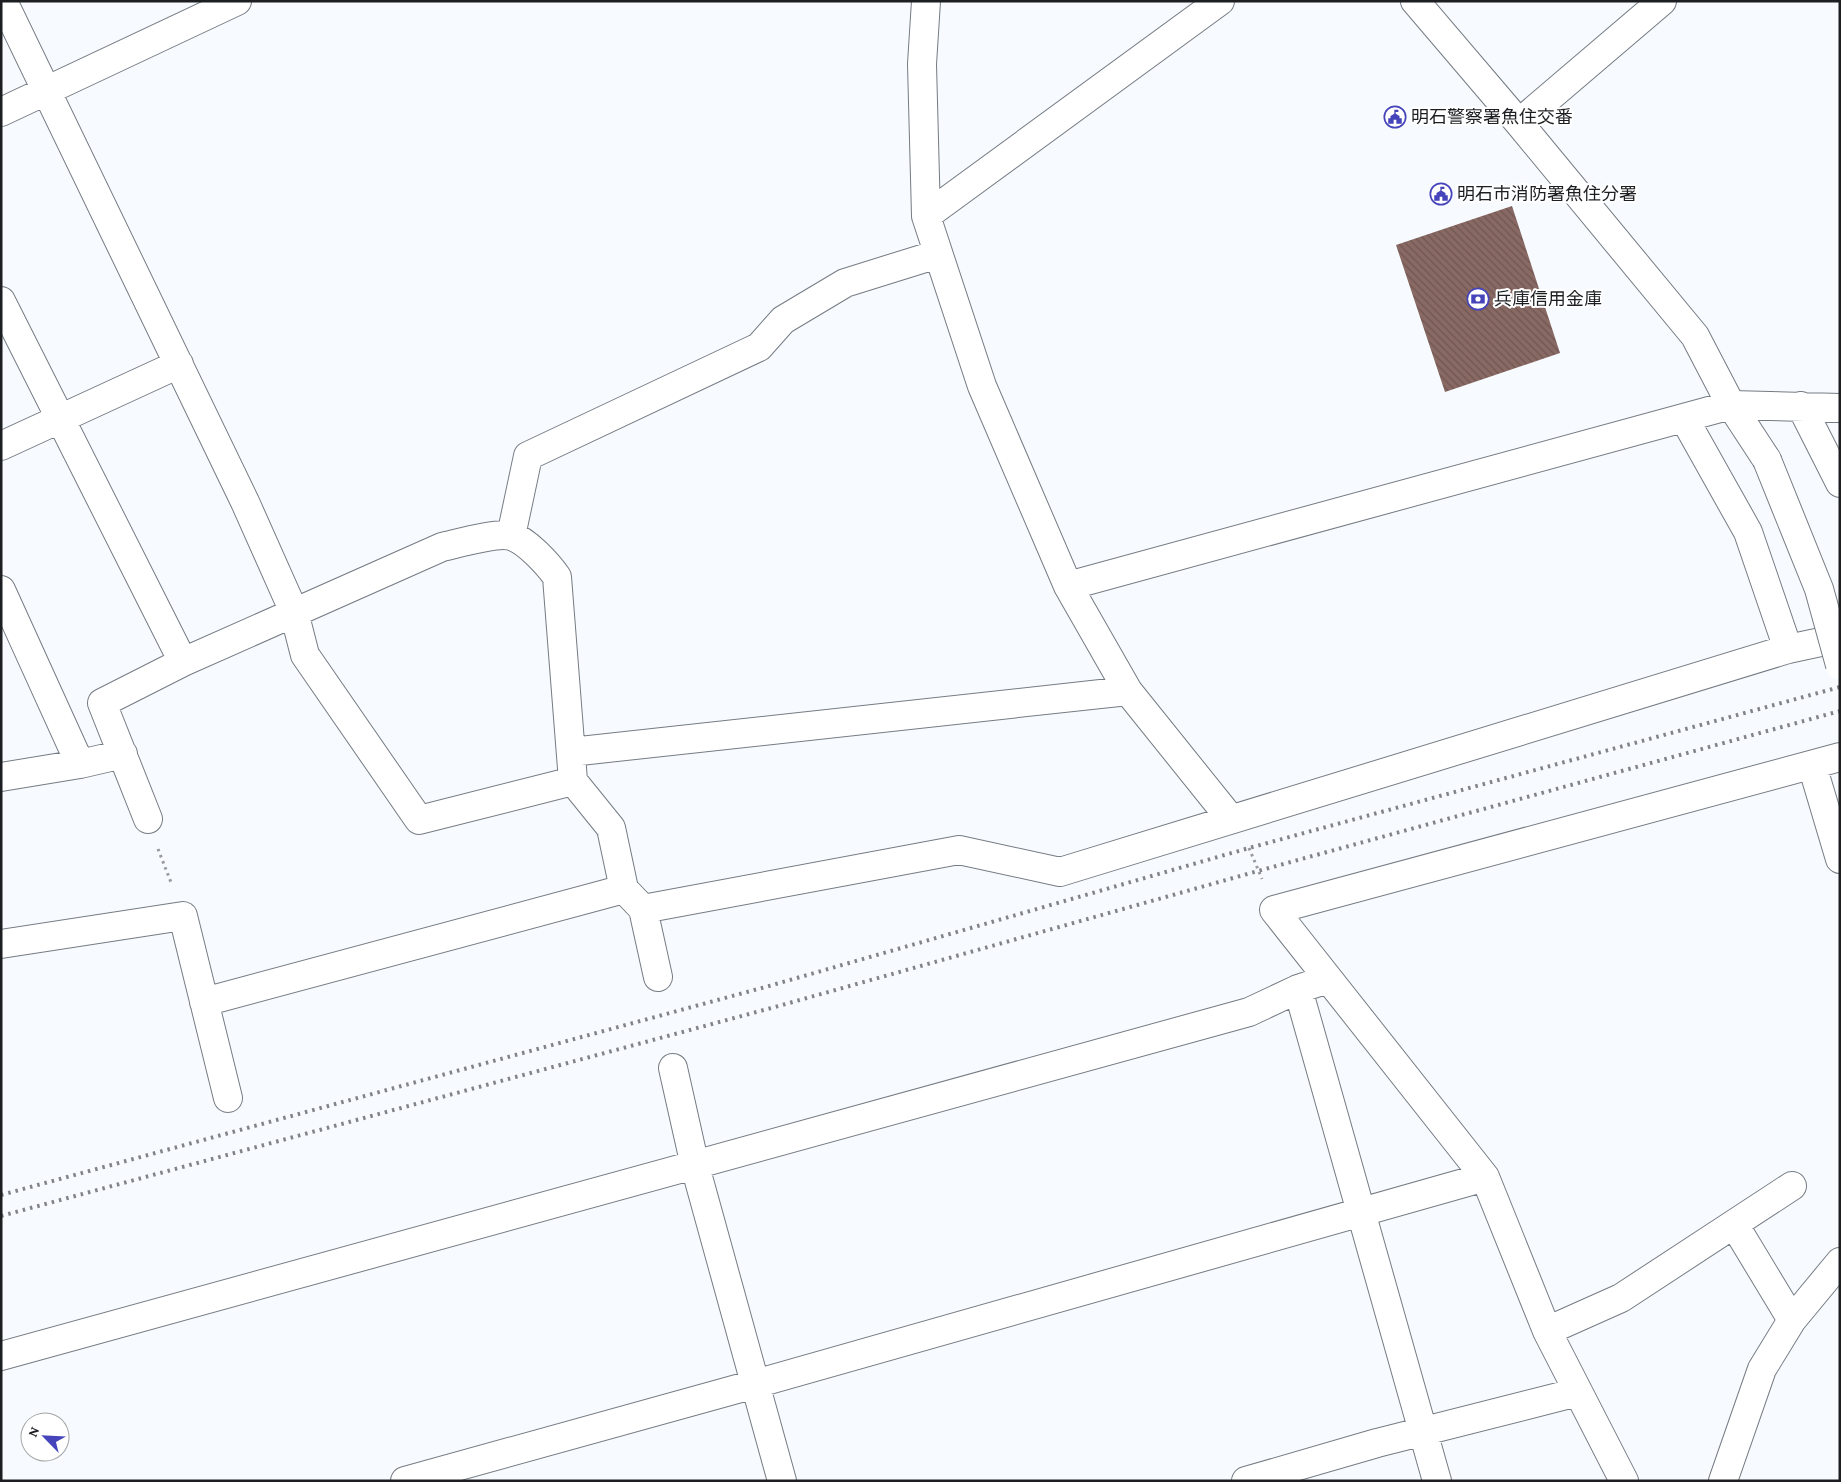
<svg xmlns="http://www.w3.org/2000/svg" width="1841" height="1482" font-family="'Crimson Pro','Noto Sans JP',serif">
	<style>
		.building { fill: url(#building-back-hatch) }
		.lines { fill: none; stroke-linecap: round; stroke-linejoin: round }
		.minor-casing { stroke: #757c84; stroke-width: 30 }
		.path { stroke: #97999d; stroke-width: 3; stroke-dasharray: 2.5 4; stroke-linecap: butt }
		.minor { stroke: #fff; stroke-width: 28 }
		.rail { stroke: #818387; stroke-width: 4; stroke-dasharray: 2.5 5; stroke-linecap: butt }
		.minor-bridge-casing { stroke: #757c84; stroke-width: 30; stroke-linecap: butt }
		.minor-bridge { stroke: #fff; stroke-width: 28 }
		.labels { text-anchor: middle; stroke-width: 4; stroke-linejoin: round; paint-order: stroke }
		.poi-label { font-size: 18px; fill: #1c1e21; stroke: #fff; text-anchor: start }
	</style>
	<defs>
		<pattern id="building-back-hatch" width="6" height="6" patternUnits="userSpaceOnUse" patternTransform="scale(1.25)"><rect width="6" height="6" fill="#896963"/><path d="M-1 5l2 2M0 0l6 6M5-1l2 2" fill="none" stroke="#6f5651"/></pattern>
	</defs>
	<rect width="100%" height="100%" fill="#f7fafe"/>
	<path class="building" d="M1512 206 1560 353 1445 392 1396 245Z"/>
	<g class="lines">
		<g class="minor-casing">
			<path id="minor" d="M3 1 245 502 294 612 305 655 419 820 573 781
				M926 1 922 64 926 216 982 386 1068 586 1128 691 1230 818
				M1415 1 1519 123 1695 336 1731 405 1767 460
				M1 112 237 1
				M1519 123 1662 1
				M926 216 1220 1
				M1 301 183 662
				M1801 406 1840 483
				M1 446 179 364
				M511 536 528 456 759 347 783 320 845 283 938 254
				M1068 586 1731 405 1840 408
				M1 590 80 764
				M1788 649 1840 638
				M571 752 1128 691
				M1812 765 1840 859
				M1 777 80 764 123 754
				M148 819 102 703 183 662 442 547C456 544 498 532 511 536 526 540 548 564 557 577L573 781 611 828 624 889 643 909 658 977
				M643 909 959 850 1060 872 1788 649 1748 532 1684 418
				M1 944 183 916 228 1098
				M1298 989 1437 1481
				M204 1002 624 889
				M673 1068 695 1166 782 1481
				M1734 1224 1792 1320
				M1547 1331 1621 1298 1792 1186
				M1 1356 1249 1012 1298 989 1328 979
				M405 1481 755 1384 1485 1177
				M1246 1481 1377 1443 1578 1392
				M1624 1481 1547 1331 1485 1177 1274 910 1840 757
				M1723 1481 1762 1369 1792 1320 1840 1262"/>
		</g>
		<path class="path" d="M1249 848 1262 879
			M158 849 172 885"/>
		<use href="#minor" class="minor"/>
		<path class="rail" d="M1 1195 769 986 1249 848 1840 687
			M1 1216 775 1007 1258 871 1840 711"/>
		<g class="minor-bridge-casing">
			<path id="minor-bridge" d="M1767 460 1819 589 1840 665"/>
		</g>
		<use href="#minor-bridge" class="minor-bridge"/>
	</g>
	<defs>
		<g id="civic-ring" transform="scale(1.125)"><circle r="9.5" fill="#fff" stroke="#4644ba" stroke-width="1.5"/><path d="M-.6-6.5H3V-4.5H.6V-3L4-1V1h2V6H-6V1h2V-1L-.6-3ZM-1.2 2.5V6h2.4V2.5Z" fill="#4644ba"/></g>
		<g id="bank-ring" transform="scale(1.125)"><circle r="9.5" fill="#fff" stroke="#4644ba" stroke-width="1.5"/><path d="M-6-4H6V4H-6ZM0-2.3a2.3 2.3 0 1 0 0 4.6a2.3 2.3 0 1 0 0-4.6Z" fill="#4644ba"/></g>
	</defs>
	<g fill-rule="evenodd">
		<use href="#civic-ring" x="1395" y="117"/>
		<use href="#civic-ring" x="1441" y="194"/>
		<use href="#bank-ring" x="1478" y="299"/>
	</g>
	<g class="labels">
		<g class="poi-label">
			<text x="1411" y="123">明石警察署魚住交番</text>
			<text x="1457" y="200">明石市消防署魚住分署</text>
			<text x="1494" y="305">兵庫信用金庫</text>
		</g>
	</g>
	<rect width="1841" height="1482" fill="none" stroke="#1c1e21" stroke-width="5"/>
	<g transform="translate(45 1437) rotate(294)"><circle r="24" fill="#ffffff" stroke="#a4a5a6"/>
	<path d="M0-4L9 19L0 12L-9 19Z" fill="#4644ba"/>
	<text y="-8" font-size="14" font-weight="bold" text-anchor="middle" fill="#1c1e21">N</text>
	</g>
</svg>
